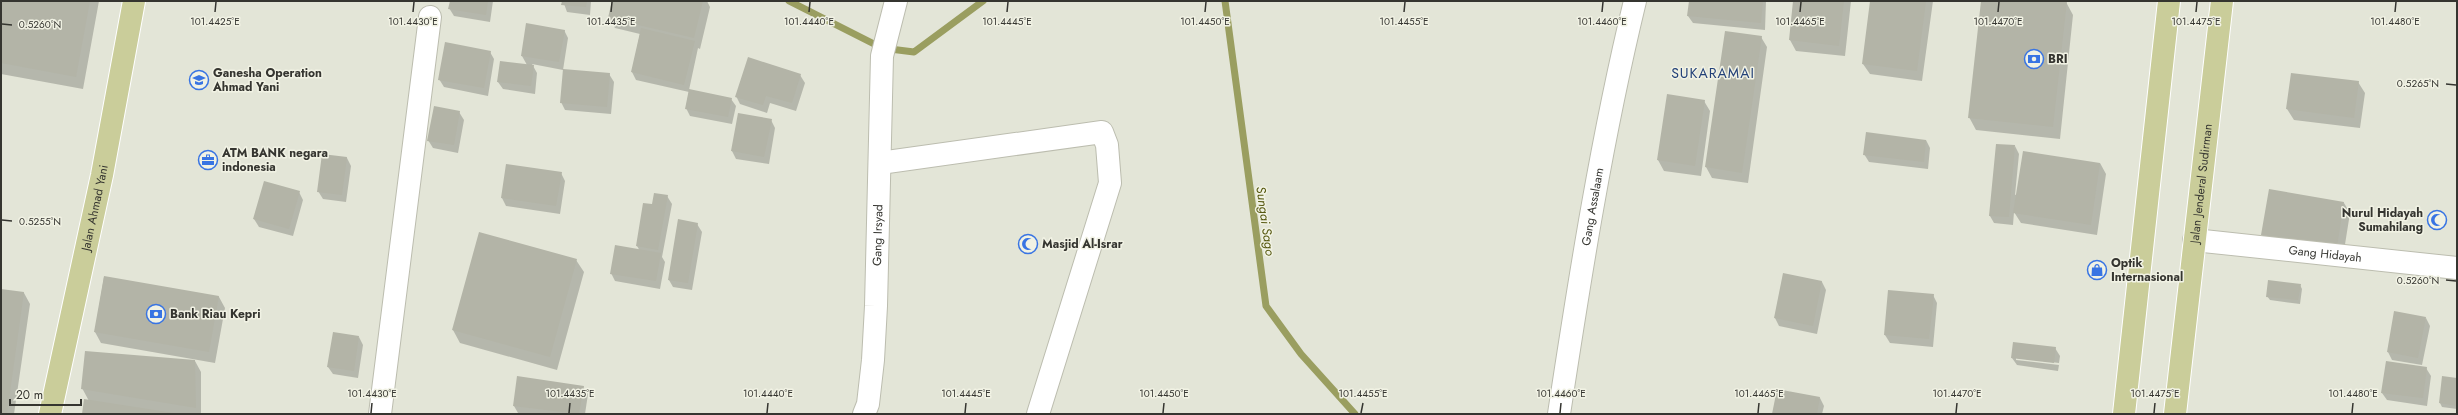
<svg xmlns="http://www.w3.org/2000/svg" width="2458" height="415" font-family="Jost,sans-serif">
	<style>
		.shadow { fill: #0003 }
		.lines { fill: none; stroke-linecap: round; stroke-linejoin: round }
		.stream { stroke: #9a9e60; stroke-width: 7 }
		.building { fill: #b3b4a7 }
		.minor-casing { stroke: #bcbdaf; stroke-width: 24 }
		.major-casing { stroke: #fff; stroke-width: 24 }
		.minor { stroke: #fff; stroke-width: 22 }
		.major { stroke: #cacd9a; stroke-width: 22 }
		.ticks { fill: none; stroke: #353530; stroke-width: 1.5 }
		.labels { text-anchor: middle; stroke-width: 3; stroke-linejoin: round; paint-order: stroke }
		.poi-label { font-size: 12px; font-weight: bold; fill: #353530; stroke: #f1f2e4; text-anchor: start }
		.street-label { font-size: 12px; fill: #353530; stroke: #f1f2e4 }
		.water-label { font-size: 13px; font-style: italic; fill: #55570e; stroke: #f1f2e4 }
		.quarter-label { font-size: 14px; letter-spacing: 1px; fill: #234178; stroke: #f1f2e4 }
		.ticks-label { font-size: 10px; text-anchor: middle; fill: #353530; stroke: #f1f2e4; stroke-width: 3; stroke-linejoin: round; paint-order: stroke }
	</style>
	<rect width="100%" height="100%" fill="#e3e5d7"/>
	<path class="shadow" d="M1 1H99L83 89 1 74Z
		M451 1H493L490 22 454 16 449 8Z
		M563 1H591L590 15 567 12Z
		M613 1H707L710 7 700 49 698 48 689 90 731 99 736 106 732 124 690 116 686 108 689 92 636 80 632 72 640 34 615 28 609 18Z
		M1690 1H1766L1765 30 1693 23 1688 16Z
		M1794 1H1851L1845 56 1796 51 1790 40Z
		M1871 1H1933L1922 81 1870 74 1863 64Z
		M1982 1 2066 2 2073 15 2060 139 1976 130 1969 117Z
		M564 30 568 38 563 70 532 64 537 73 535 94 503 89 498 82 527 65 522 56Z
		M1761 37 1767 47 1748 183 1712 178 1706 167Z
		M490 52 494 59 488 96 444 87 439 79Z
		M609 74 614 82 611 114 565 110 561 102Z
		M800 75 805 83 796 111 770 103 767 113 740 104 736 96Z
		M2358 82 2365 93 2360 128 2294 120 2287 109Z
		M1668 95 1704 101 1710 111 1701 176 1664 171 1658 160Z
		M459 112 464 120 458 153 433 148 428 140Z
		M771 120 775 128 769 164 736 159 732 151Z
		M1926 140 1930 148 1928 169 1869 162 1864 154Z
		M2015 146 2019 154 2015 195 2100 163 2106 174 2097 235 2021 223 2014 212 2013 225 1994 223 1990 216Z
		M323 155 347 158 351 166 346 202 323 199 318 191Z
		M561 173 565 181 560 214 506 206 502 198Z
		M299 192 303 200 293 236 259 227 254 219Z
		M667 196 672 204 662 257 665 262 660 289 615 281 611 273 640 251 637 246 653 206Z
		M2344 203 2350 213 2343 257 2268 246 2262 235Z
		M697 224 702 232 692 290 673 287 669 280Z
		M576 260 584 272 557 370 460 343 453 330Z
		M1784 274 1822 282 1826 290 1817 334 1779 326 1775 318Z
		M104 277 219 297 225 308 215 363 101 343 95 332Z
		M2300 285 2302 289 2300 304 2270 300 2267 296Z
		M1 290 24 293 30 304 14 414H1Z
		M1933 295 1937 303 1933 347 1890 343 1885 335Z
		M2426 318 2430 326 2422 365 2392 360 2388 352Z
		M359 337 363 345 358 378 333 374 328 367Z
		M2055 348 2060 356 2059 363 2016 358V360L2059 365 2058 371 2017 365 2012 358Z
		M195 361 201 372V414H83L89 401 82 388Z
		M2426 368 2431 376 2427 406 2387 400 2382 393Z
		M2457 379V409L2442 407 2440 403Z
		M583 387 588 394 585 414H522L518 413 514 406Z
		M1820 398 1824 406 1822 414H1773Z"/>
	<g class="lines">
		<path class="stream" d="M789 1 882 48 914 52 983 1
			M1225 1 1266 306 1301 354 1355 414"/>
	</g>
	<path class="building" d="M1 1H90L76 77 1 63Z
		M450 1H488L486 15 448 9Z
		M562 1H587L586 7 561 5Z
		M612 1H703L694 38 608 18Z
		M1689 1H1763L1761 23 1687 16Z
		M1793 1H1844L1839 46 1789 40Z
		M1870 1H1926L1917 71 1862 64Z
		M1981 1H2067L2053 127 1968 118Z
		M526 23 565 30 559 62 521 56Z
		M641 28 695 41 684 85 631 72Z
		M1725 31 1762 36 1742 173 1705 167Z
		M445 42 491 51 484 88 438 80Z
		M748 57 801 74 792 103 766 96 763 105 735 97Z
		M500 61 534 65 531 86 497 82Z
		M563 69 610 73 607 107 560 103Z
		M2291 73 2359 81 2354 118 2286 109Z
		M689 89 732 98 728 117 685 109Z
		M1667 94 1705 100 1695 166 1657 160Z
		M434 106 460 111 454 145 427 141Z
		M738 113 772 119 764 157 731 151Z
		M1866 132 1926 140 1924 162 1863 155Z
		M1996 144 2015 145 2009 217 1989 216Z
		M2023 151 2100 163 2091 225 2013 213Z
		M322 154 347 157 342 195 317 192Z
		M506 164 562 172 556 206 501 198Z
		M264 181 300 191 289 229 253 219Z
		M2269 189 2344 202 2337 247 2261 235Z
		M654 193 668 195 658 250 636 246 643 203 652 204Z
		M678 219 698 223 688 283 668 280Z
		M479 232 577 259 550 357 452 330Z
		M615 245 661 253 656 281 610 274Z
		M1783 273 1822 281 1813 326 1774 318Z
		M104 276 219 296 209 352 94 332Z
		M2268 280 2301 284 2298 300 2266 297Z
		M1 289 24 292 7 414H1Z
		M1888 290 1934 294 1929 339 1884 335Z
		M2394 311 2426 317 2418 358 2387 352Z
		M333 332 359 336 354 371 327 367Z
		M2013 342 2056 347 2054 363 2011 358Z
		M85 351 195 360 196 408 81 389Z
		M2386 361 2427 367 2423 398 2381 393Z
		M517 376 584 386 579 414 513 406Z
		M2442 376 2457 378V406L2439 403Z
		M1777 389 1820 397 1817 414H1772Z
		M84 399 174 413V414H82Z"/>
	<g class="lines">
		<g class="minor-casing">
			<g id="minor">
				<path d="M880 163 1102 132 1107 145 1110 183 1038 414"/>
				<path id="s1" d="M2194 240 2457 268"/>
				<path d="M380 414 430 17"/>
				<path id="s2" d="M864 414 868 404 873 360 876 306 882 56 896 1"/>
				<path id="s3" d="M1559 414C1580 276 1602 137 1635 1"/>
			</g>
		</g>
		<g class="major-casing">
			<g id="major">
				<path id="s4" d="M50 414 102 175 134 1"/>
				<path d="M2124 414 2169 1"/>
				<path id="s5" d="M2175 414 2222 1"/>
			</g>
		</g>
		<use href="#minor" class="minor"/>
		<use href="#major" class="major"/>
	</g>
	<path class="ticks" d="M215 12 216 2M413 12 414 2M611 12 612 2M809 12 810 2M1007 12 1008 2M1205 12 1206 2M1404 12 1405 2M1602 12 1603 2M1800 12 1801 2M1998 12 1999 2M2196 12 2197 2M2395 12 2396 2M2 24 12 25M2446 84 2456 85M2 220 12 221M2446 280 2456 281M371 413 372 403M569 413 570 403M767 413 768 403M965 413 966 403M1163 413 1164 403M1361 413 1363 403M1560 413 1561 403M1758 413 1759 403M1956 413 1957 403M2154 413 2155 403M2352 413 2353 403"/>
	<defs>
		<g id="bank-ring" transform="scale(1)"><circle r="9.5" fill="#f1f2e4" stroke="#3874e3" stroke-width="1.5"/><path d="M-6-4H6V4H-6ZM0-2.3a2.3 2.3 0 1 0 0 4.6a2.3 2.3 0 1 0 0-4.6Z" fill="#3874e3"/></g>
		<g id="school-ring" transform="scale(1)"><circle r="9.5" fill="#f1f2e4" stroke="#3874e3" stroke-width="1.5"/><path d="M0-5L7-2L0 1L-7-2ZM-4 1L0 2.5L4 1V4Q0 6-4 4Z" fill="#3874e3"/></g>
		<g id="office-ring" transform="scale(1)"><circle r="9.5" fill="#f1f2e4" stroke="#3874e3" stroke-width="1.5"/><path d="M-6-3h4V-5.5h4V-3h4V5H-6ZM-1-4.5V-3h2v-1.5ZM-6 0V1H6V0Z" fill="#3874e3"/></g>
		<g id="mosque-ring" transform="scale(1)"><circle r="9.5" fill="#f1f2e4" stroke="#3874e3" stroke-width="1.5"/><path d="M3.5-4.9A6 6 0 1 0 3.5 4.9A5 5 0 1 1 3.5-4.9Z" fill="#3874e3"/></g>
		<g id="shop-ring" transform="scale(1)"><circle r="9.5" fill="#f1f2e4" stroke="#3874e3" stroke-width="1.5"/><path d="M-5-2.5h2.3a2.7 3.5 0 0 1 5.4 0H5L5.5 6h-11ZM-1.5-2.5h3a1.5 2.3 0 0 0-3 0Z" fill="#3874e3"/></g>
	</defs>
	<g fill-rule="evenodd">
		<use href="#bank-ring" x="2034" y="59"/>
		<use href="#school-ring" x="199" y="80"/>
		<use href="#office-ring" x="208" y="160"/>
		<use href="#mosque-ring" x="2437" y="220"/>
		<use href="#mosque-ring" x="1028" y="244"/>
		<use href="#shop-ring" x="2097" y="270"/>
		<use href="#bank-ring" x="156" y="314"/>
	</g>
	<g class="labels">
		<g class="poi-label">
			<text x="2048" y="63">BRI</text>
			<text x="213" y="77">Ganesha Operation<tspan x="213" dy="14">Ahmad Yani</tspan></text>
			<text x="222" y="157">ATM BANK negara<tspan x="222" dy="14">indonesia</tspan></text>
			<text x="2423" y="217" text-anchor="end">Nurul Hidayah<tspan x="2423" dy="14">Sumahilang</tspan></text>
			<text x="1042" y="248">Masjid Al-Israr</text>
			<text x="2111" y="267">Optik<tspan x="2111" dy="14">Internasional</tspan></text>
			<text x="170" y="318">Bank Riau Kepri</text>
		</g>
		<g class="street-label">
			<text dy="4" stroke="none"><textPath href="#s5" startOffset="232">Jalan Jenderal Sudirman</textPath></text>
			<text dy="4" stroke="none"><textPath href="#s3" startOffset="210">Gang Assalaam</textPath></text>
			<text dy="4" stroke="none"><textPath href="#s4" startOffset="211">Jalan Ahmad Yani</textPath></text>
			<text dy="4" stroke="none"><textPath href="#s2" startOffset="180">Gang Irsyad</textPath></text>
			<text dy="4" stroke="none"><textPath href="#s1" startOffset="132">Gang Hidayah</textPath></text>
		</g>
		<g class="water-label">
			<text transform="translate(1266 221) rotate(82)" y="5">Sungai Sago</text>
		</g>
		<g class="quarter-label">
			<text x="1713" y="78">SUKARAMAI</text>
		</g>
	</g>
	<g class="ticks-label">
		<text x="215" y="25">101.4425°E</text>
		<text x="413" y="25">101.4430°E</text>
		<text x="611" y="25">101.4435°E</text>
		<text x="809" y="25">101.4440°E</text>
		<text x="1007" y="25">101.4445°E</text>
		<text x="1205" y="25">101.4450°E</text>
		<text x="1404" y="25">101.4455°E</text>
		<text x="1602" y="25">101.4460°E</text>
		<text x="1800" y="25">101.4465°E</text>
		<text x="1998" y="25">101.4470°E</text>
		<text x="2196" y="25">101.4475°E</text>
		<text x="2395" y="25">101.4480°E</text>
		<text x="40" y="28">0.5260°N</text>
		<text x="2418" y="87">0.5265°N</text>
		<text x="40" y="225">0.5255°N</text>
		<text x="2418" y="284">0.5260°N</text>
		<text x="372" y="397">101.4430°E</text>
		<text x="570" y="397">101.4435°E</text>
		<text x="768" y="397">101.4440°E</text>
		<text x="966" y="397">101.4445°E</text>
		<text x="1164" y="397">101.4450°E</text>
		<text x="1363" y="397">101.4455°E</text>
		<text x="1561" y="397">101.4460°E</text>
		<text x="1759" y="397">101.4465°E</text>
		<text x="1957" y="397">101.4470°E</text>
		<text x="2155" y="397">101.4475°E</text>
		<text x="2353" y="397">101.4480°E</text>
	</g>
	<rect width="2458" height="415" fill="none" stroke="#353530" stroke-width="4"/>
	<path d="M10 399v6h71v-6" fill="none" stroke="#353530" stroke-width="2"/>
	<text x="16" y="399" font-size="12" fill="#353530" stroke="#f1f2e4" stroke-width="3" paint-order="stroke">20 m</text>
</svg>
